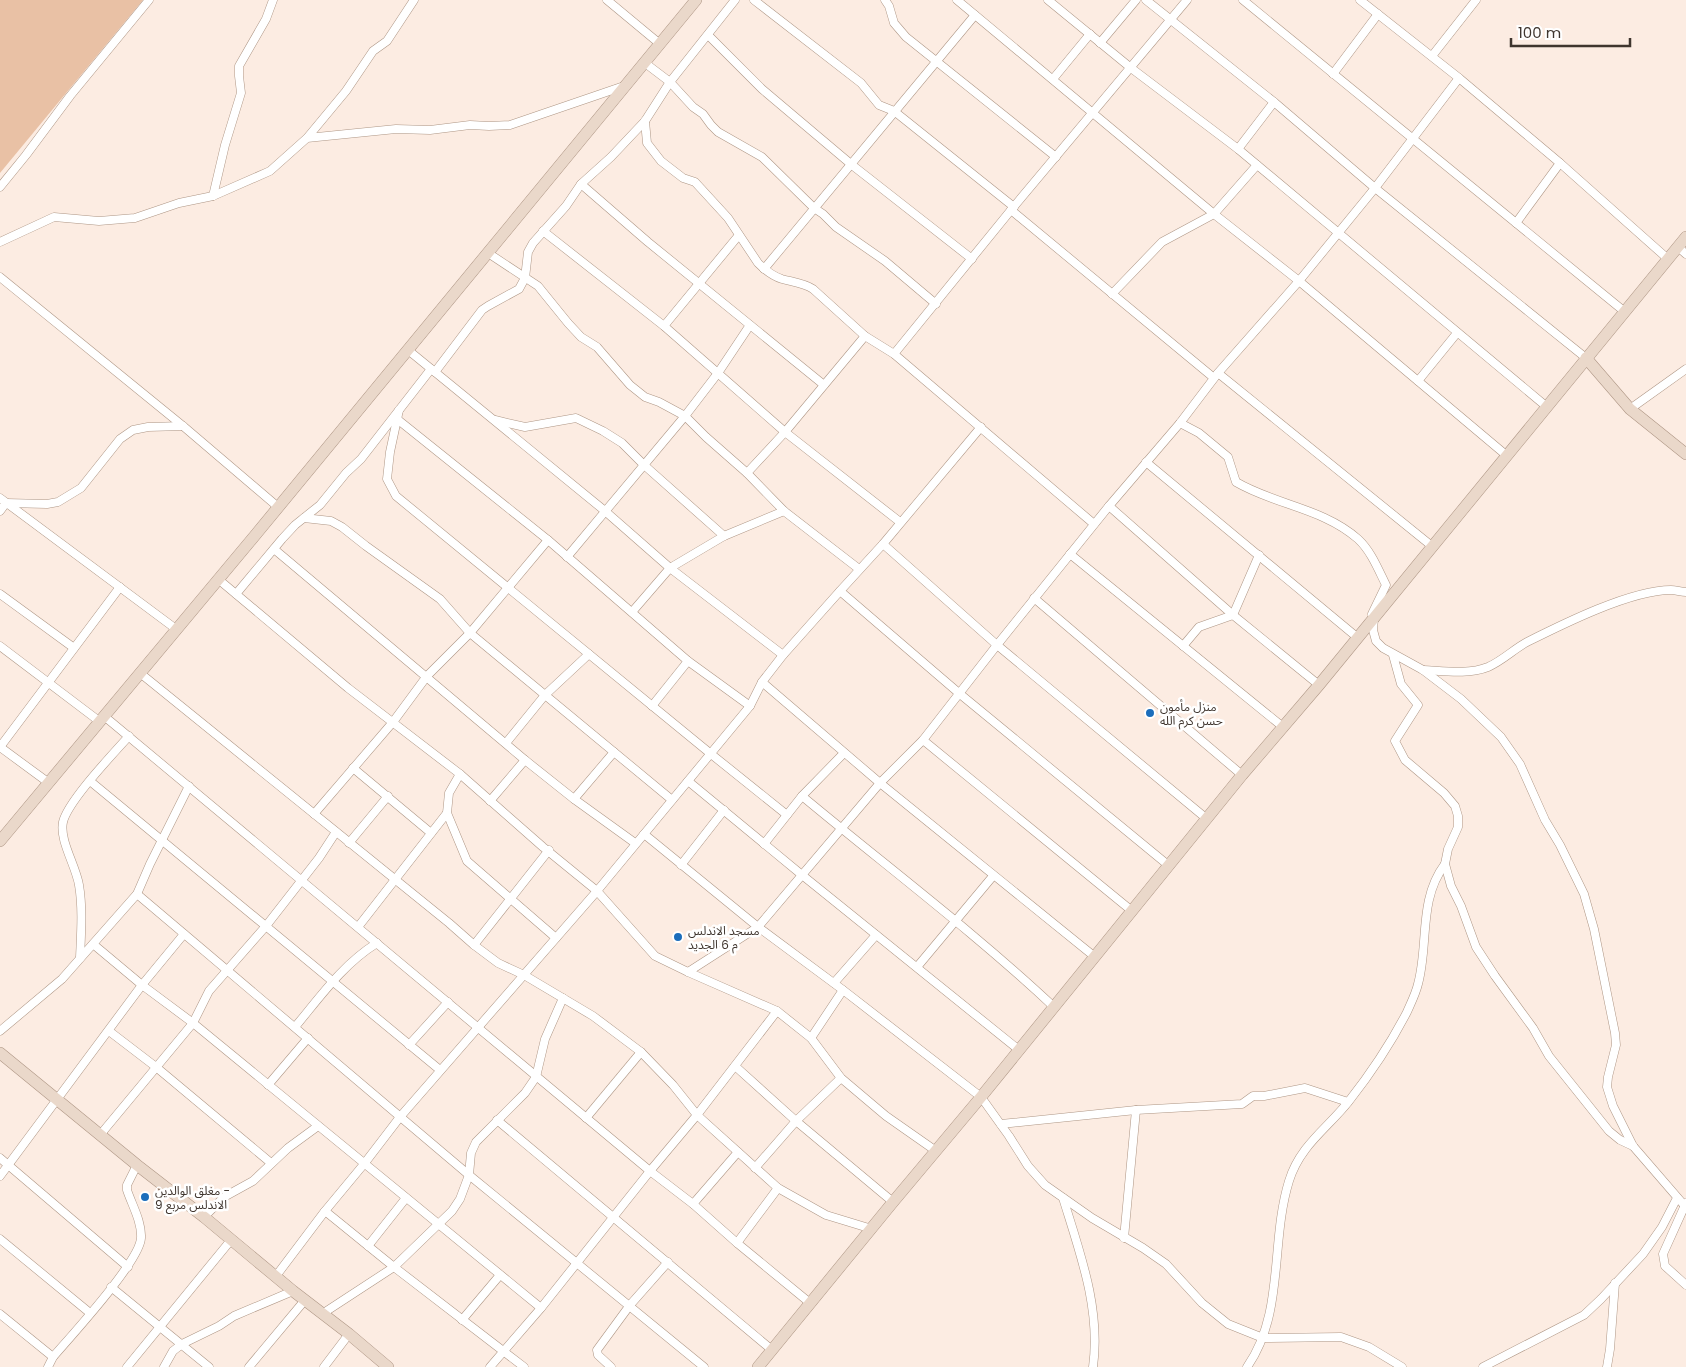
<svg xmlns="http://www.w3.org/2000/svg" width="1686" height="1367" font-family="Poppins,'Noto Sans Arabic',sans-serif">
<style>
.green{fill:#e9c1a5}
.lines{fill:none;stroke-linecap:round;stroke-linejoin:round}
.street-casing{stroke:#ae9685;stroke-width:9}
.secondary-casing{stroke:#ae9685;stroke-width:12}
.street{stroke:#fff;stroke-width:8}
.secondary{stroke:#ead8ca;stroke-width:11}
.poi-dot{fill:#1b6dbb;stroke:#fff;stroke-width:2}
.labels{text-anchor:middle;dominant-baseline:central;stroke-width:5;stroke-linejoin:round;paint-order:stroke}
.poi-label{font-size:12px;fill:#3f352e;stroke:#fff;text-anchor:start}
</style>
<rect width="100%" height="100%" fill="#fcece2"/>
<polygon class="green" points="0,0 143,0 0,173"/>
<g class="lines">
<defs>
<g id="street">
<polyline points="607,0 660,44"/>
<polyline points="754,0 861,83 879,105 894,111 1014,207"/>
<polyline points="885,0 889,6 894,23 906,37 1056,157"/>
<polyline points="957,0 1214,214 1299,281 1506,455"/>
<polyline points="1048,0 1131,68 1238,149 1547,407"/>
<polyline points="1146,0 1274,102 1375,188 1586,358"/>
<polyline points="1243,0 1625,312"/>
<polyline points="1360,0 1459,78 1560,163 1668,259"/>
<polyline points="708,35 762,89 852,165 972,259"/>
<polyline points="1100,43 1136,0"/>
<polyline points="1432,56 1476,0"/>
<polyline points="645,63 670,82 693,107 703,114 711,125 718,132 762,157 814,208 823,214 836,227 885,261 936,304"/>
<polyline points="1333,74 1378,14"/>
<polyline points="1053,79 1090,34"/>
<path d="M645,121L647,143L661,161L683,178L695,182L728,218L758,263C765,270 772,276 782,279C793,282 804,283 813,289L865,336L894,354L1094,524"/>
<polyline points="307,138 346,91 373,51 387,41 414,0"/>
<polyline points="1238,149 1274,102"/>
<polyline points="581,184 648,242 824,385"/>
<polyline points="0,187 26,155 70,96 149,0"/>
<polyline points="213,196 225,145 241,93 239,76 239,66 266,19 273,0"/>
<polyline points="1011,210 1214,378"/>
<polyline points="1516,223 1560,163"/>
<polyline points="543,231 664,326 785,432 900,522"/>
<polyline points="0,242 54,217 99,221 135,218 179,203 213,196 270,171 307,138 396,129 430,130 470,125 489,126 510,125 624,86"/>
<polyline points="1678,247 1686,254"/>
<polyline points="488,253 538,286 568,323 581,337 597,347 630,385 645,397 659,402 685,416 706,437 747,473"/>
<polyline points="764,269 975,15"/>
<polyline points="0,277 183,426 278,507"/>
<polyline points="1112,294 1162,242 1214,214 1257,165"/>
<polyline points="664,326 739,235"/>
<polyline points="408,350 605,511 670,568 783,655"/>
<polyline points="894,354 1011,210 1187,0"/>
<polyline points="435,372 482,310 488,306 519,289 525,278 528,252 533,243 566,206 581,184 611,157 645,121 670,82 735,0"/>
<polyline points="1218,373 1433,547"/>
<polyline points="1418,381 1457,333"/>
<polyline points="1630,409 1686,369"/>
<polyline points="399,410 390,452 387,479 396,496 711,754 787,815"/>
<polyline points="397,419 548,540 688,661 750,706"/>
<polyline points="495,420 525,427 576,418 603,431 622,443 644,465 724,536"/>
<path d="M1180,423L1199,433L1228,457L1236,482C1275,505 1323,508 1358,539C1371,551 1378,569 1386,585L1372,614"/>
<polyline points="1146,462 1358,638"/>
<polyline points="0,498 176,629"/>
<polyline points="1109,506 1233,615 1319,685"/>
<polyline points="0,511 6,503 47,504 58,502 81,488 120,439 133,430 148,427 183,426"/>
<polyline points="784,511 859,569"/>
<polyline points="304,518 331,521 342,527 366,546 440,599 470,633 672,800"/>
<polyline points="883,544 997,645 1207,819"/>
<polyline points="274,549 525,760 574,799 635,843"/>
<polyline points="1070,554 1283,727"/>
<polyline points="567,557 685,416 718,373 750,325"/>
<polyline points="218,579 348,688 460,774 543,847 597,891 655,956 688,972 777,1011 811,1038 841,1078 886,1116 936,1151"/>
<polyline points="840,591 960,694 1168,865"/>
<polyline points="0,594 74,648"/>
<polyline points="236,594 282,539 295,525 320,505 346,473 361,459 431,369"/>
<polyline points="1034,598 1242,775"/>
<polyline points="632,612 670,568 724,536 784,511 747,473 785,432 865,336"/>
<polyline points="1374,618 1373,630 1376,641 1383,648 1423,670 1461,699 1501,737 1520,764 1545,820 1560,845 1584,894 1594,929 1615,1033 1616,1045 1608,1077 1607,1087 1613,1106 1633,1146 1684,1205"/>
<polyline points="0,646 99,721"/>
<polyline points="1183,646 1199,627 1233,615 1259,555"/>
<polyline points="1393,655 1401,684 1418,705 1395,741 1405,760 1444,793 1455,806 1458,816 1458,827 1448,849 1445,864 1451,886 1461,906 1476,947 1495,976 1533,1028 1549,1056 1609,1131 1620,1140 1633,1146"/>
<path d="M1423,670C1444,671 1468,675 1488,667C1502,661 1514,649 1527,642C1563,624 1631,590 1671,590C1676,590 1681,592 1686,592"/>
<polyline points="140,673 449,923 474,945 498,963 524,975 593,1016 641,1052 673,1085 697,1115 778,1188 826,1215 872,1229"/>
<polyline points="762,682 880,783 1095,957"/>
<polyline points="652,706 688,661"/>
<polyline points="104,716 650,1171 693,1204 737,1243 810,1303"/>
<polyline points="923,740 1132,911"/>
<polyline points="506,743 545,695 589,654"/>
<polyline points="0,747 120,587"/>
<polyline points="0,747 49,783"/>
<polyline points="353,768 431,833"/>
<polyline points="460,774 449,793 447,813 467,861 556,938"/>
<polyline points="90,781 440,1070"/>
<polyline points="688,781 802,875 1019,1050"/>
<path d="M802,796C886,866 974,932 1054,1007"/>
<polyline points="574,799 614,752"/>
<polyline points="490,801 525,760"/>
<polyline points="314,814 393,722 427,676 470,633 548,540"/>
<polyline points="644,834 758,927 843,990 981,1097 1009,1136 1028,1166 1045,1185 1092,1218 1143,1248 1166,1264 1202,1303 1228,1324 1263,1338 1341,1337 1369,1347 1402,1367"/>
<polyline points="349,843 388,796"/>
<polyline points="764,844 802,796 844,753"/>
<polyline points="681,865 724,810"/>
<polyline points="137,894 469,1175 704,1367"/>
<polyline points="358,927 447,813"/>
<polyline points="93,944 142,985 184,934"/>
<polyline points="474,945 549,850"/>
<path d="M80,958C81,934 83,909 79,885C76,866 59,840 63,822C68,801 113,754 129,736"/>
<polyline points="917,967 993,876"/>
<polyline points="688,972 758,927 880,783 923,740 997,645 1109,506 1180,423 1218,373 1299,281 1375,188 1459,78"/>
<polyline points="834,983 876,935"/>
<path d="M295,1027C320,997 343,964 377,943"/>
<polyline points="0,1031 62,979 137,894 150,864 189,786"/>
<polyline points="109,1031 156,1067 271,1163"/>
<polyline points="811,1038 843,990"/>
<polyline points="409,1045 448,1002"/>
<polyline points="735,1066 796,1121 893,1202"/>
<polyline points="268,1085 308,1038"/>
<polyline points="586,1118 641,1052"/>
<polyline points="497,1120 772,1350"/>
<polyline points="1001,1124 1136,1110 1242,1104 1253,1096 1264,1096 1305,1088 1348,1102"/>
<polyline points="100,1135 193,1023 209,991 266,926 319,858 336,832"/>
<polyline points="0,1158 128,1267"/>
<polyline points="755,1168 796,1121 841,1078"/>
<polyline points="0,1176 142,985 193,1023 541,1308"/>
<path d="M1063,1198C1080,1253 1101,1309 1093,1367"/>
<polyline points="1686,1203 1663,1254 1665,1266 1686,1285"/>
<polyline points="693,1204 738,1152"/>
<polyline points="325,1211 394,1267 524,1367"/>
<polyline points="204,1217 224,1197 253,1181 288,1148 318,1126"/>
<polyline points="1124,1238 1136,1110"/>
<polyline points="0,1239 90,1313"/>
<polyline points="737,1243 778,1188"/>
<polyline points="368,1246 406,1198"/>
<polyline points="276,1276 325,1211 364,1164 400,1117 597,891 750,706 762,682 783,655 840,591 883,544 981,427"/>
<polyline points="111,1287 209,1367"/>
<polyline points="0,1314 53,1357"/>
<polyline points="322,1314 394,1267 452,1211 460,1199 469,1175 471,1153 476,1142 525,1093 536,1077 545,1039 563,998"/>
<polyline points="462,1320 500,1275"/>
<path d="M48,1367L53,1357C71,1336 140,1261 141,1238C142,1222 132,1205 127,1190V1185L137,1165"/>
<polyline points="127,1367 231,1240"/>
<polyline points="164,1367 173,1351 182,1344 219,1326 234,1316 293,1291"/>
<polyline points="249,1367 305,1300"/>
<polyline points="324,1367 349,1334"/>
<polyline points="490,1367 541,1308 650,1171 697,1115 777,1011"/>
<polyline points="611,1367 598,1355 597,1350 630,1305 668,1262"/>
<path d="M1247,1367C1285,1313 1270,1242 1289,1181C1300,1145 1328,1128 1349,1101C1371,1073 1391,1043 1407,1012C1411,1003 1416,993 1418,984C1429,944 1418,900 1445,864"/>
<polyline points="1483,1367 1584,1315 1601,1299 1643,1254 1662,1227 1677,1198"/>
<polyline points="1607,1367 1610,1349 1615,1283"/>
</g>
<g id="secondary">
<polyline points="1586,358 1630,409 1686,454"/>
<polyline points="0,841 257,533 696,0"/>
<polyline points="0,1053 137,1165 204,1217 293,1291 349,1334 388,1367"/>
<polyline points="758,1367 893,1202 981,1097 1242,775 1319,685 1686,237"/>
</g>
</defs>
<use href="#street" class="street-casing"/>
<use href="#secondary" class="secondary-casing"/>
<use href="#street" class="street"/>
<use href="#secondary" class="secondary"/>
</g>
<g class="poi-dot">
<circle cx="1150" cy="713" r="5"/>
<circle cx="678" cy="937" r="5"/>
<circle cx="145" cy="1197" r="5"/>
</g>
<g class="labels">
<g class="poi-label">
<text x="1160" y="706">منزل مأمون<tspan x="1160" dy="14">حسن كرم الله</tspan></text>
<text x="688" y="930">مسجد الاندلس<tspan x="688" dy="14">م 6 الجديد</tspan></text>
<text x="155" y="1190">مغلق الوالدين -<tspan x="155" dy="14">الاندلس مربع 9</tspan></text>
</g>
</g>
<path d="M1511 38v8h119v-8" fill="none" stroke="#3f352e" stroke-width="2.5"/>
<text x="1518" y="38" font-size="15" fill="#3f352e" stroke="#ffffff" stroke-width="4" paint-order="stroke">100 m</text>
</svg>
